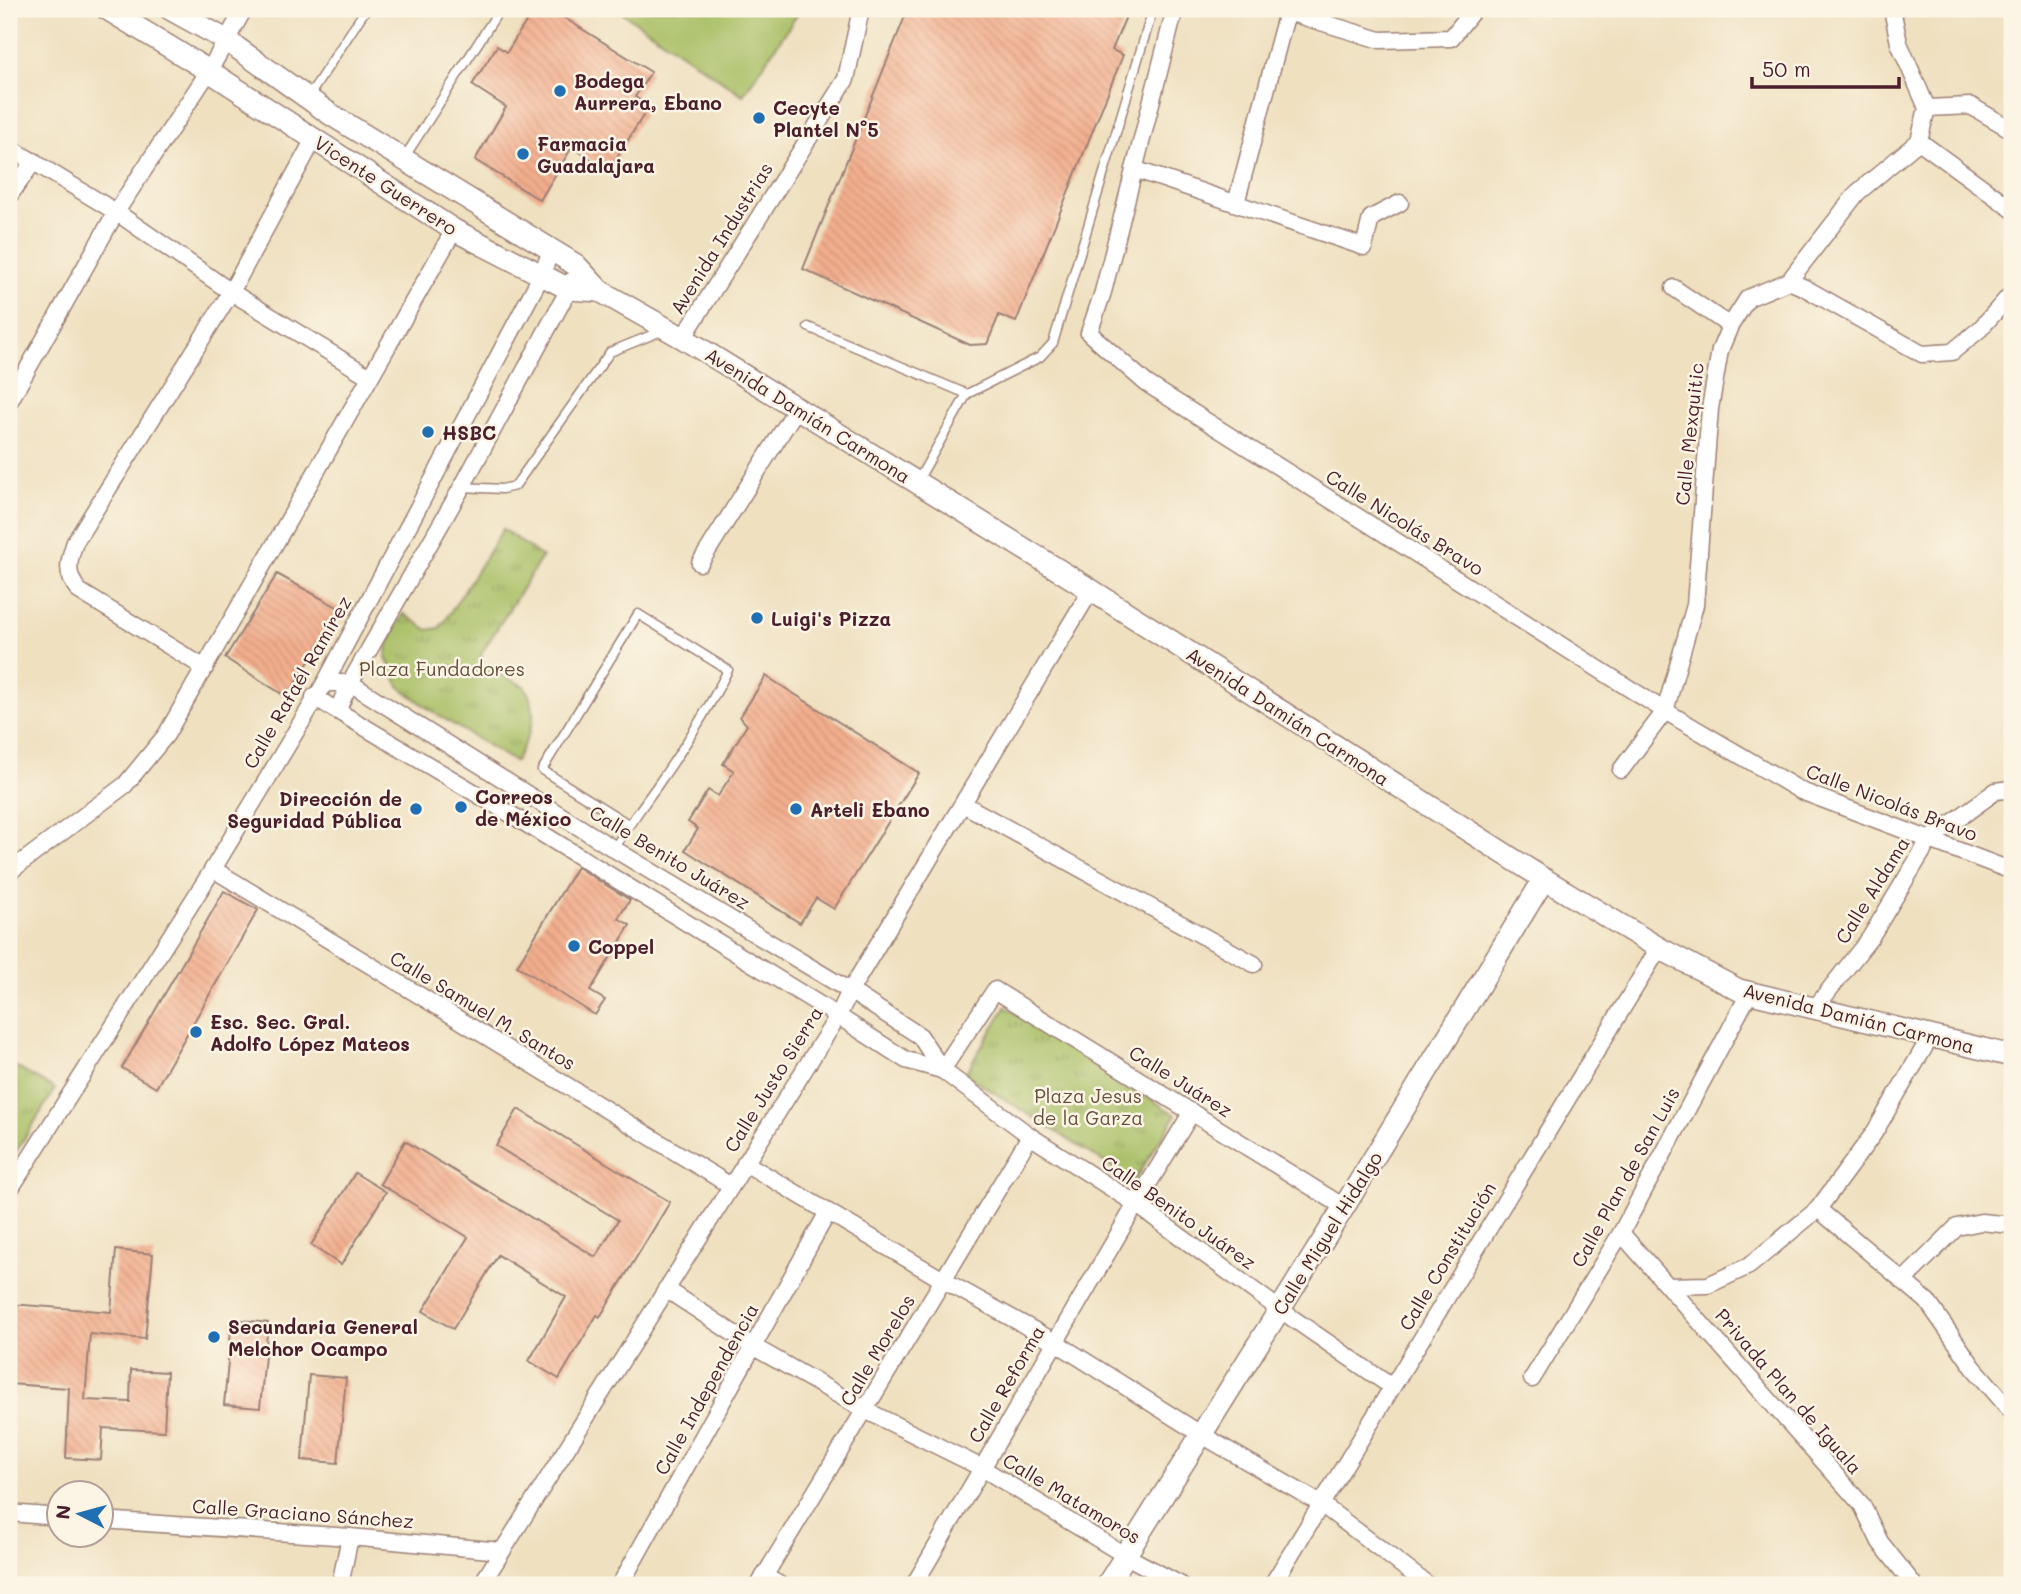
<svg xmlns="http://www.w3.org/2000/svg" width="2021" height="1594" font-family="Mali,sans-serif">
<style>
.green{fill:#a7be63;stroke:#786e47;stroke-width:2}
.park{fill:url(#park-tufts);stroke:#786e47;stroke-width:2}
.building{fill:url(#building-back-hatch)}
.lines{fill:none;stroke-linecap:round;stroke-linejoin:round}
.service-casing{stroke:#9c8076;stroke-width:11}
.minor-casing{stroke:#9c8076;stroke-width:19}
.tertiary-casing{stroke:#9c8076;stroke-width:24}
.service{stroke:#fff;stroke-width:8}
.minor{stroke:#fff;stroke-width:16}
.tertiary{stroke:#fff;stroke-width:21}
.poi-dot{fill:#1f6fb2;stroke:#fcf5e5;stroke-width:2.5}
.labels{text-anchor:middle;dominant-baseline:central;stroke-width:5;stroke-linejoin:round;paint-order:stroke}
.poi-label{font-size:19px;font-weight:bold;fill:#4a1f2b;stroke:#fcf5e5;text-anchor:start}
.street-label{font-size:19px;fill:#4a1f2b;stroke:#fcf5e5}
.park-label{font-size:19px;fill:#664f3c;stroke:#fcf5e5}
</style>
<defs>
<pattern id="park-tufts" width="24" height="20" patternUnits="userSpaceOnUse" patternTransform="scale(1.75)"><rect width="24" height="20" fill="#a7be63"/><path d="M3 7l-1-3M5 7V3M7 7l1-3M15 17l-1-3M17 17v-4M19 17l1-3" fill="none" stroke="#8a9a52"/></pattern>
<pattern id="building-back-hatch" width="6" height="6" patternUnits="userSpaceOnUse" patternTransform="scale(1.75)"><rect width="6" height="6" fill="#f2ae8d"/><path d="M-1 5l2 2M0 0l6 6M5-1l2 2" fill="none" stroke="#d1957a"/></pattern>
</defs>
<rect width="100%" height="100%" fill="#fcf5e5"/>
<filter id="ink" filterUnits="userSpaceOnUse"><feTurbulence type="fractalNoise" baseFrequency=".0143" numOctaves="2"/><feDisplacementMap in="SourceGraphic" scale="14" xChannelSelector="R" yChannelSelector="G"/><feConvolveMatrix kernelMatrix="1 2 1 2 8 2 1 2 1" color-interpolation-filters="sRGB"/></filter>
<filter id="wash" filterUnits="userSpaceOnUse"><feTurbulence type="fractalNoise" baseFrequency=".00686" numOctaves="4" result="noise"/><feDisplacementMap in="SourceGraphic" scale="28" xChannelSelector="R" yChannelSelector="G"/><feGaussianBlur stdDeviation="1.57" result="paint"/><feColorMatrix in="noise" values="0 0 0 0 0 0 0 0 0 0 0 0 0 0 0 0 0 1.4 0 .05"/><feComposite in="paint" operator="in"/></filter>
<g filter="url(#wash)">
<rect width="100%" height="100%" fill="#efe0c0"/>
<polygon class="green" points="617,9 801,9 743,95"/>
<g class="park">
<path d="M503,529L542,557L481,654L483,666L524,686C543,717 529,733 515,762L433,712L399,686L386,658L389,640L404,614L428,630L439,628L445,621Z"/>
<polygon points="1006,1007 1176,1115 1134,1181 965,1074"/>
<polygon points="9,1063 55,1089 9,1163"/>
</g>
<g id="blocks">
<g class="building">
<polygon points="534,9 550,9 651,72 635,97 649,106 609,171 572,147 540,200 475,160 506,107 472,85 497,46 507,52"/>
<polygon points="908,9 1129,9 1112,50 1123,55 1016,322 999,315 987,344 970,345 803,269"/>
<polygon points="277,574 341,609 287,697 225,658"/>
<polygon points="766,676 919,773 834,909 816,898 800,923 685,850 698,829 688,822 708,790 718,796 734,771 723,764 747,725 740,717"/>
<polygon points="577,867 630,900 618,918 630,925 590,991 605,1000 595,1015 517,966"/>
<polygon points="224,891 258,910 156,1088 122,1068"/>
<polygon points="518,1109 670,1202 600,1317 597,1315 559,1379 529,1361 566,1297 498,1255 453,1329 423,1311 468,1237 380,1184 405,1141 596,1257 618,1220 496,1146"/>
<polygon points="355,1173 386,1192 341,1265 311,1245"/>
<polygon points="116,1250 153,1254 145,1339 90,1334 85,1400 130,1402 131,1370 167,1372 164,1431 103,1428 101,1460 66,1458 69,1388 9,1384 12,1304 111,1312"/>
<polygon points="232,1319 268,1323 260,1408 224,1405"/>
<polygon points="309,1375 346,1378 338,1463 302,1460"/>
</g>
</g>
</g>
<g filter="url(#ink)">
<use href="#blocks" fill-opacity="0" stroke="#9c8076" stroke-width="2"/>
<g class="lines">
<defs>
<g id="service">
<polyline points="309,96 366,9"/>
<polyline points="404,158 500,9"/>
<polyline points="808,327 967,394"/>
<polyline points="917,482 967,394 1040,357 1053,343 1153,9"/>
<polyline points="462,487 502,489 515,486 610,352 664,330"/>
<path d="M614,849C627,827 642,807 657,786C683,749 708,710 728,670L638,614L542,770L628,824"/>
</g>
<g id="minor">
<polyline points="1175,9 1103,292 1089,333 1146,383 1665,711 1801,791 2012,871"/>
<polyline points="1278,9 1380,40 1451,38 1474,9"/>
<polyline points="1927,108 1971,106 2012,130"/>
<polyline points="1919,141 2012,209"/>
<polyline points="9,147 116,212 231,292 370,377"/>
<polyline points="1134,169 1364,247 1371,218 1400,203"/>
<polyline points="9,196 34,161"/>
<polyline points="1236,203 1287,12"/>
<polyline points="1789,281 1805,288 1922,354 1952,352 1980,329 2012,293"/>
<polyline points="1674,288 1730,326"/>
<polyline points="683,338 846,79 861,9"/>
<polyline points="9,402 116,212 209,71 244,9"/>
<polyline points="700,563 797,408"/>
<path d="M205,668L79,591C65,574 68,562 75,542L231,292L314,139"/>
<polyline points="325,683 350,683 614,849 850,991 920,1036 942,1070 1030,1136 1136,1204 1279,1309 1392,1387"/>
<polyline points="314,697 507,812 838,1016 906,1060 942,1070"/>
<polyline points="338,709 350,683 462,487 569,289 571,281"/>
<polyline points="1621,770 1665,711 1695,605 1710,409 1720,350 1730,326 1748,298 1789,281 1857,193 1919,141 1927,108 1899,43 1892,9"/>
<polyline points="963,804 1254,964"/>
<polyline points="213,869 731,1186"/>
<polyline points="9,872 125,785 166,735 454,230"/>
<polyline points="1815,1008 1870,938 1930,839 1996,791 2012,789"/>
<polyline points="942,1070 995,990 1344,1207"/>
<polyline points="745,1163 943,1280 1055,1342 1202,1435 1321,1504 1428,1585"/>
<polyline points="9,1191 213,869 325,683 541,276 551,251"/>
<polyline points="1818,1209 1927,1301 1974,1368 2012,1412"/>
<polyline points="1621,1233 1862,1505 1880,1542 1914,1585"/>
<polyline points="1903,1281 1957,1227 1981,1222 2012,1225"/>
<polyline points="1668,1286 1708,1285 1749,1266 1818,1209 1874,1133 1931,1036"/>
<polyline points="666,1289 754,1347 865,1410 982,1468 1126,1556 1181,1585"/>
<polyline points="1532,1379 1621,1233 1750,992"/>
<polyline points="9,1513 60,1517"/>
<polyline points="102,1520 350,1537 501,1551"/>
<polyline points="764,1576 780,1585"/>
<polyline points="340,1585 350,1537"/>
<polyline points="481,1585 838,1016 850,991 1091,590"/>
<polyline points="620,1585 828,1212"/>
<polyline points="759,1585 1030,1136"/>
<polyline points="914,1585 1136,1204 1192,1112"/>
<polyline points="1272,1585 1659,948"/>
</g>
<g id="tertiary">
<polyline points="107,9 209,71 454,230 569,289 600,291"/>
<polyline points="170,9 226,40 330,114 576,265 600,291 683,338 1091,590 1544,879 1659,948 1739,990 2012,1056"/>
<polyline points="1107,1585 1344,1207 1544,879"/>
</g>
</defs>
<use href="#service" class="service-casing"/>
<use href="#minor" class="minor-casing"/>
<use href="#tertiary" class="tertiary-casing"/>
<use href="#service" class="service"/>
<use href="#minor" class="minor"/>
<use href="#tertiary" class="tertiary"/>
</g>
</g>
<g class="poi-dot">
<circle cx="560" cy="91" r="7"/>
<circle cx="759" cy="118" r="7"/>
<circle cx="523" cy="154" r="7"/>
<circle cx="428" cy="432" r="7"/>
<circle cx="757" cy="618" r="7"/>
<circle cx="461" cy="807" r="7"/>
<circle cx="416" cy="809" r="7"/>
<circle cx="796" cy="809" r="7"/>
<circle cx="574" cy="946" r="7"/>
<circle cx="196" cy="1032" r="7"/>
<circle cx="214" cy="1337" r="7"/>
</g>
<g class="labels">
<g class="poi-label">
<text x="574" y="80">Bodega<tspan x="574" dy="22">Aurrera, Ebano</tspan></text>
<text x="773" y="107">Cecyte<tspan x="773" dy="22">Plantel N°5</tspan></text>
<text x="537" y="143">Farmacia<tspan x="537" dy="22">Guadalajara</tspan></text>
<text x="442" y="432">HSBC</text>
<text x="771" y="618">Luigi's Pizza</text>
<text x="475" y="796">Correos<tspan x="475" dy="22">de México</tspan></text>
<text x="402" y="798" text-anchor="end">Dirección de<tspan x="402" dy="22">Seguridad Pública</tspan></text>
<text x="810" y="809">Arteli Ebano</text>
<text x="588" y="946">Coppel</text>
<text x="210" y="1021">Esc. Sec. Gral.<tspan x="210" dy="22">Adolfo López Mateos</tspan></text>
<text x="228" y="1326">Secundaria General<tspan x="228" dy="22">Melchor Ocampo</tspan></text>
</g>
<g class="street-label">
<text transform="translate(386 185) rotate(33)">Vicente Guerrero</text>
<text transform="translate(721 238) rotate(-58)">Avenida Industrias</text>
<text transform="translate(808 415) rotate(32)">Avenida Damián Carmona</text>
<text transform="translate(1689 434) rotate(-84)">Calle Mexquitic</text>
<text transform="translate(1405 522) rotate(32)">Calle Nicolás Bravo</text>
<text transform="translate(297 682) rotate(-60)">Calle Rafaél Ramírez</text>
<text transform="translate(1288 716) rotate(33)">Avenida Damián Carmona</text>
<text transform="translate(1892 802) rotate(21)">Calle Nicolás Bravo</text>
<text transform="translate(670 857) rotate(31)">Calle Benito Juárez</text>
<text transform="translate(1872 890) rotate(-58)">Calle Aldama</text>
<text transform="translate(483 1010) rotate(31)">Calle Samuel M. Santos</text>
<text transform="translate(1859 1018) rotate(14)">Avenida Damián Carmona</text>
<text transform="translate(773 1079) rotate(-58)">Calle Justo Sierra</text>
<text transform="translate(1181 1081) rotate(32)">Calle Juárez</text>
<text transform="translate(1625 1177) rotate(-61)">Calle Plan de San Luis</text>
<text transform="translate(1179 1212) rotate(35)">Calle Benito Juárez</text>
<text transform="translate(1327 1233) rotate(-58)">Calle Miguel Hidalgo</text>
<text transform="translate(1447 1256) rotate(-59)">Calle Constitución</text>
<text transform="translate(877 1350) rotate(-59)">Calle Morelos</text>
<text transform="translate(1006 1384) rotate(-60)">Calle Reforma</text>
<text transform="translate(706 1389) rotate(-61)">Calle Independencia</text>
<text transform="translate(1789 1391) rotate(49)">Privada Plan de Iguala</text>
<text transform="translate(1072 1498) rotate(31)">Calle Matamoros</text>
<text transform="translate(303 1513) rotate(4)">Calle Graciano Sánchez</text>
</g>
<g class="park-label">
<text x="442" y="668">Plaza Fundadores</text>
<text x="1088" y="1095">Plaza Jesus<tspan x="1088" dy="22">de la Garza</tspan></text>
</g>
</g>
<rect width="2021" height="1594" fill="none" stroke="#fcf5e5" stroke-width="35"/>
<g transform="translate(80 1514) rotate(276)"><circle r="33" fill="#fcf5e5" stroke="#b59f9b" stroke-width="2"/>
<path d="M0-5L12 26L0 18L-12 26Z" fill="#1f6fb2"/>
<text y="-10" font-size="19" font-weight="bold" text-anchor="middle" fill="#4a1f2b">N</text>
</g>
<path d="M1752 77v10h147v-10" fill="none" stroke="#4a1f2b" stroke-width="3.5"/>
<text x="1762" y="77" font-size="21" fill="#4a1f2b" stroke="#fcf5e5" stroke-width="5" paint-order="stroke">50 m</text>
</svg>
